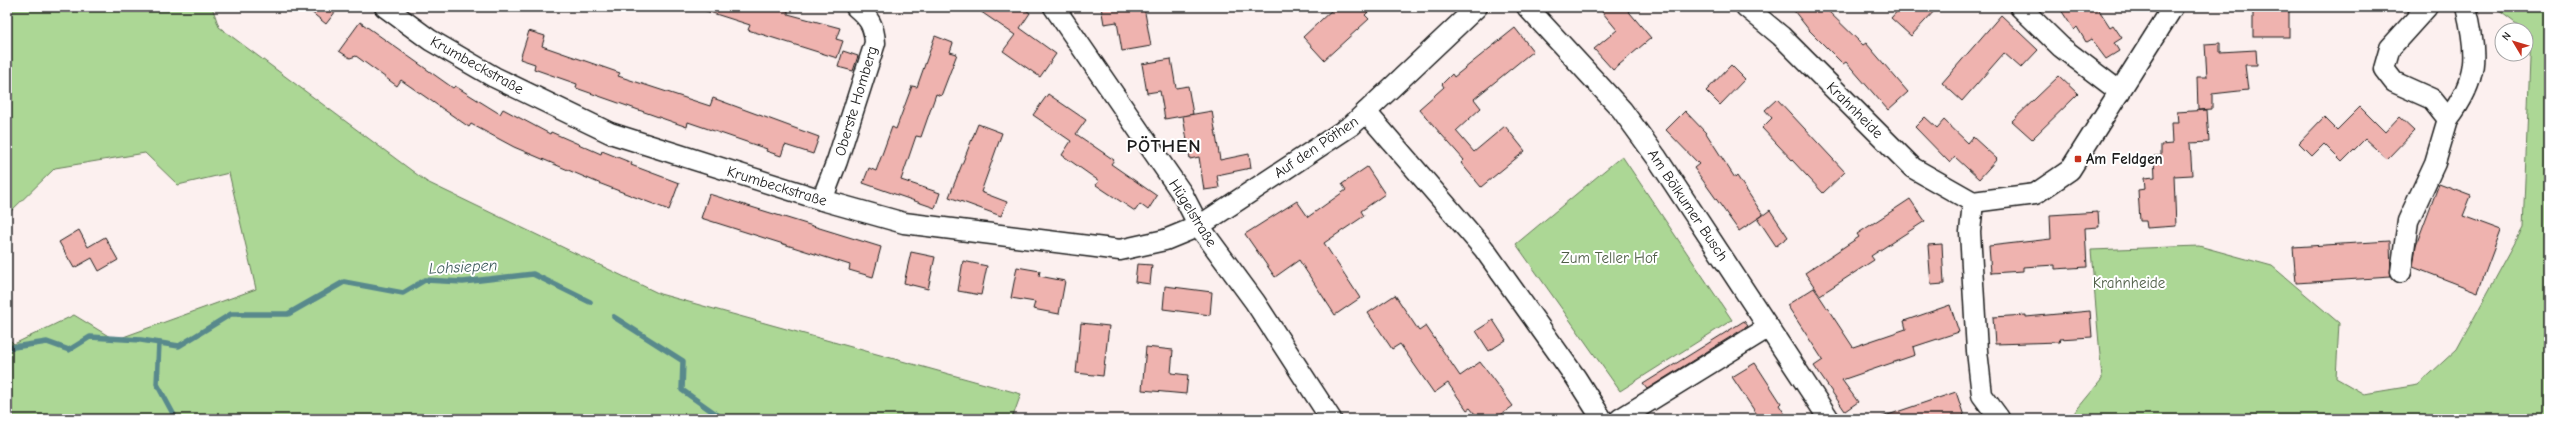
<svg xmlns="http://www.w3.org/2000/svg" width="2556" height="426" font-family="'Comic Neue',sans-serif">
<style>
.green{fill:#acd795;stroke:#647a58}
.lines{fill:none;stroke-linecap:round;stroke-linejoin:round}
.stream{stroke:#58898c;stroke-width:5.5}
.building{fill:#efb3af;stroke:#1c1c1c}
.minor-casing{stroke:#1c1c1c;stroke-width:23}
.minor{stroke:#fff;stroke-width:20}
.poi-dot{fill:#c8321e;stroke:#fff;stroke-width:1.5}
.labels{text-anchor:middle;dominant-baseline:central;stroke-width:4;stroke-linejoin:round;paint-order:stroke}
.street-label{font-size:15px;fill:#1c1c1c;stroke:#fff}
.poi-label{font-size:15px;font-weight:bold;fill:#1c1c1c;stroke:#fff;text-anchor:start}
.park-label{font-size:15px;fill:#4e5d46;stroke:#fff}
.water-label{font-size:16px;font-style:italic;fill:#3f5b5d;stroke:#fff}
.district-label{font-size:19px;font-weight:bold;letter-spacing:1px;fill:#1c1c1c;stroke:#fff}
</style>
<rect width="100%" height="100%" fill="#fcf0ef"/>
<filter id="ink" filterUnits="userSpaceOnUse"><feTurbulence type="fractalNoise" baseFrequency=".025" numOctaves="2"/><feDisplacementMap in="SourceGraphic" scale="8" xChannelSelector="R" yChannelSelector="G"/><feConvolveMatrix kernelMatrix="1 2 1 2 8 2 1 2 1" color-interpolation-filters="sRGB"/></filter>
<g filter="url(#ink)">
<g class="green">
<polygon points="7,7 212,7 219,27 427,182 660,294 1021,394 1012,419 7,419 7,337 14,344 74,315 115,340 256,289 229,173 178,185 145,153 55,168 7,215"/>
<polygon points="2494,7 2549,7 2549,419 2069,419 2102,379 2091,250 2199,246 2272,266 2339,323 2336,378 2364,394 2418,385 2457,349 2523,228 2531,35"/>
<polygon points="1622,156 1732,320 1620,391 1516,244"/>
</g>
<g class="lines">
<g class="stream">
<polyline points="614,317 683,361 682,390 723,419"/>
<polyline points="159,343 157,384 176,419"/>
<polyline points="7,348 47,342 69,350 90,337 141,340 179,346 231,314 288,314 344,282 403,293 425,280 463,282 533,274 590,302"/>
</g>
</g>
<g class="building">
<polygon points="305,7 339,7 326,24"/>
<polygon points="703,7 775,7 788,11 788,14 840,28 836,39 843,41 837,58 748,30 750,25 703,10"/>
<polygon points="974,7 1022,7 1030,13 1020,28 1056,54 1040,77 1003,51 1015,35"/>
<polygon points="1101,7 1144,7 1151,46 1122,51 1117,22 1104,24"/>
<polygon points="1335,7 1373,7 1365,15 1369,19 1324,60 1303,37"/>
<polygon points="1598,7 1625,7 1651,38 1613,70 1594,49 1617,30"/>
<polygon points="1791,7 1824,7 1863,45 1866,43 1908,92 1888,110 1846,62 1843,64 1809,30"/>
<polygon points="1901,7 1938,7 1911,36 1891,18"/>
<polygon points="2059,7 2097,7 2110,27 2113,25 2122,38 2114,43 2119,51 2106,59 2091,39 2086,42 2077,27 2074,30"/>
<rect x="2253" y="7" width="36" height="30"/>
<polygon points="2001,15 2038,50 2021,68 2004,53 1962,101 1942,83"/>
<polygon points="360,22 453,88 455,86 500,114 503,109 550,134 551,132 601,154 602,151 632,163 631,165 679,183 669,210 601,184 514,147 471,124 469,127 401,80 397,86 356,56 350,58 339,51"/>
<polygon points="1515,28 1533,51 1474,99 1481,108 1456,131 1474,152 1505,126 1525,151 1481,187 1461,163 1464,160 1419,109 1444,87 1442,84 1452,74 1454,77"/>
<polygon points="529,31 545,36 542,46 620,73 618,76 710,106 713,98 819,137 813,154 785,145 781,156 766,151 767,149 688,122 687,127 576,88 577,84 534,69 535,64 520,59"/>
<polygon points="935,36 953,43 950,52 957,54 941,96 936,94 921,137 916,136 901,180 940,193 935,208 863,183 869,168 876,171 892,127 896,129 912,86 917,87"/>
<polygon points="2220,43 2220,52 2256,50 2257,65 2245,65 2248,90 2212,94 2212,109 2198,110 2197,77 2207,77 2205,44"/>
<polygon points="843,51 858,56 853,71 838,67"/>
<polygon points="1171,59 1176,88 1188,86 1193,114 1165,119 1160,91 1147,93 1142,64"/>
<polygon points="1731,65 1745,79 1720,105 1706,91"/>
<polygon points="2059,76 2078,94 2032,139 2012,121"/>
<polygon points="1048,94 1086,120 1076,134 1114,160 1111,164 1157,196 1148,210 1140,204 1135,211 1096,185 1099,181 1062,155 1071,141 1033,115"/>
<polygon points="1777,99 1845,172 1823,193 1762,128 1772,118 1765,110"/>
<polygon points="2360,107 2385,132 2399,117 2414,131 2387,159 2365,139 2342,162 2324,144 2312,156 2299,143 2324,117 2337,130"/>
<polygon points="2207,110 2209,142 2190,143 2192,175 2174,176 2176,226 2147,228 2146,221 2140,221 2138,190 2145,189 2144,178 2155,177 2154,156 2161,156 2161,145 2172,144 2171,123 2178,123 2177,112"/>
<polygon points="1212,111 1220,160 1249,154 1251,168 1217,175 1219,188 1204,190 1199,157 1190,159 1183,116"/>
<polygon points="1685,111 1706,133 1735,178 1737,176 1763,215 1739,231 1694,168 1699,164 1666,130"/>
<polygon points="1925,117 1937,128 1944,120 1968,143 1973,137 1997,159 1979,179 1955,157 1950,163 1915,127"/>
<polygon points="978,124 1002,133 981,192 1007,202 1001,216 949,197"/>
<polygon points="1367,167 1385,194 1361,211 1364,216 1324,243 1360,298 1335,315 1299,260 1275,277 1245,234 1297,201 1308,217 1346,190 1342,184"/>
<polygon points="2439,184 2471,196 2463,216 2501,230 2478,292 2413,267 2416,245"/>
<polygon points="709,194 881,247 873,277 849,270 850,265 701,218"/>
<polygon points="1910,199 1925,221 1871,256 1874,260 1820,295 1805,273 1859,237 1857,234"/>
<polygon points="1770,210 1788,237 1776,246 1758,219"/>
<polygon points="2098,212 2099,227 2085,228 2087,267 2055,269 2055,265 2023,267 2023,271 1991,273 1989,246 2051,239 2050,215"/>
<polygon points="79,230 88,247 105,237 118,260 99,271 92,258 74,268 59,242"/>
<polygon points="2390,241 2391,277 2296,283 2293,247"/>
<polygon points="1942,244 1944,284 1931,285 1928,245"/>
<polygon points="911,252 935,257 928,289 904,283"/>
<polygon points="963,261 987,266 981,295 958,291"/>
<polygon points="1137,264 1152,265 1150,284 1135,282"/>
<polygon points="1017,267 1040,271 1039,276 1065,281 1059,314 1033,309 1035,302 1011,298"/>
<polygon points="1165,286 1212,292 1210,315 1163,309"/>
<polygon points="1814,288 1853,347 1906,329 1904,321 1950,305 1959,332 1913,347 1915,355 1842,380 1858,402 1845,411 1814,366 1823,360 1787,305"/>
<polygon points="1395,295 1419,331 1426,326 1460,376 1480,362 1513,406 1495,419 1479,419 1470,408 1467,410 1448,383 1434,393 1400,344 1392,349 1368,313"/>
<polygon points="2090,311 2092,337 2059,339 2060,342 1995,344 1993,317 2026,315 2026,317"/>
<polygon points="1493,320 1506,340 1489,351 1476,331"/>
<polygon points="1744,321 1748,326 1647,389 1643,384"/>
<polygon points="1081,323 1109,326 1103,376 1076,373"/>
<polygon points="1146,347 1173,350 1171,373 1188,375 1186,394 1142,390"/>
<polygon points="1755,363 1781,403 1779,405 1788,419 1760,419 1732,377"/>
<polygon points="1956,392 1965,419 1883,419 1882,417"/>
</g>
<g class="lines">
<defs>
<g id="minor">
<polyline points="385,7 430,40 494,77 610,133 822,200 904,223 1120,250 1165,240 1199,226 1352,125 1477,7"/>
<polyline points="1054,7 1183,195 1199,226 1255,302 1331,419"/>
<polyline points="1527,7 1622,110 1657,158 1829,419"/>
<polyline points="1746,7 1781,36 1913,168 1973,202 2035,194 2070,170 2173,7"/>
<polyline points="2020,7 2061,47 2120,92"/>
<polyline points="1366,112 1484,249 1576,378 1602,419"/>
<path d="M2448,119C2478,80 2478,54 2466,7"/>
<path d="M822,200L837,161L875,43C874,25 869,18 856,7"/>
<polyline points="1973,202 1970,232 1977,351 1982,395 1999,418"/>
<polyline points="2401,272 2408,221 2435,163 2448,119 2432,99 2394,82 2384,69 2390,48 2427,7"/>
<polyline points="1620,419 1769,327"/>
</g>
</defs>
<use href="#minor" class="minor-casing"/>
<use href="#minor" class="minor"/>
</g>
</g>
<rect class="poi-dot" x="2074" y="155" width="8" height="8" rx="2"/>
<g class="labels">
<g class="street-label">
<text transform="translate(477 65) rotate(29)">Krumbeckstraße</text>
<text transform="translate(856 101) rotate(-73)">Oberste Homberg</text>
<text transform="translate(1855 110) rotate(45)">Krahnheide</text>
<text transform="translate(1316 147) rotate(-34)">Auf den Pöthen</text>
<text transform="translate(777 186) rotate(17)">Krumbeckstraße</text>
<text transform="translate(1688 205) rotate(56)">Am Bölkumer Busch</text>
<text transform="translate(1193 213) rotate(58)">Hügelstraße</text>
</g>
<g class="poi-label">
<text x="2086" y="159">Am Feldgen</text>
</g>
<g class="park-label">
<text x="1609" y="258">Zum Teller Hof</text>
<text x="2129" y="283">Krahnheide</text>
</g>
<g class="water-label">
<text transform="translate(463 267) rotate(-3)">Lohsiepen</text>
</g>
<g class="district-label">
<text x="1164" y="146">PÖTHEN</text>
</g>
</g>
<rect width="2556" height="426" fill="none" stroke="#fff" stroke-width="24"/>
<rect x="12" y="12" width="2532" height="402" fill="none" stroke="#1c1c1c" stroke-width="1.5" filter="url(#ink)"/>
<g transform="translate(2514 42) rotate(308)"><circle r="19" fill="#ffffff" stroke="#a4a4a4"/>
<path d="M0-3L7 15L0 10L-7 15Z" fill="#c8321e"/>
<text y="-6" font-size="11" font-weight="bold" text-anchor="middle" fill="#1c1c1c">N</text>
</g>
</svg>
